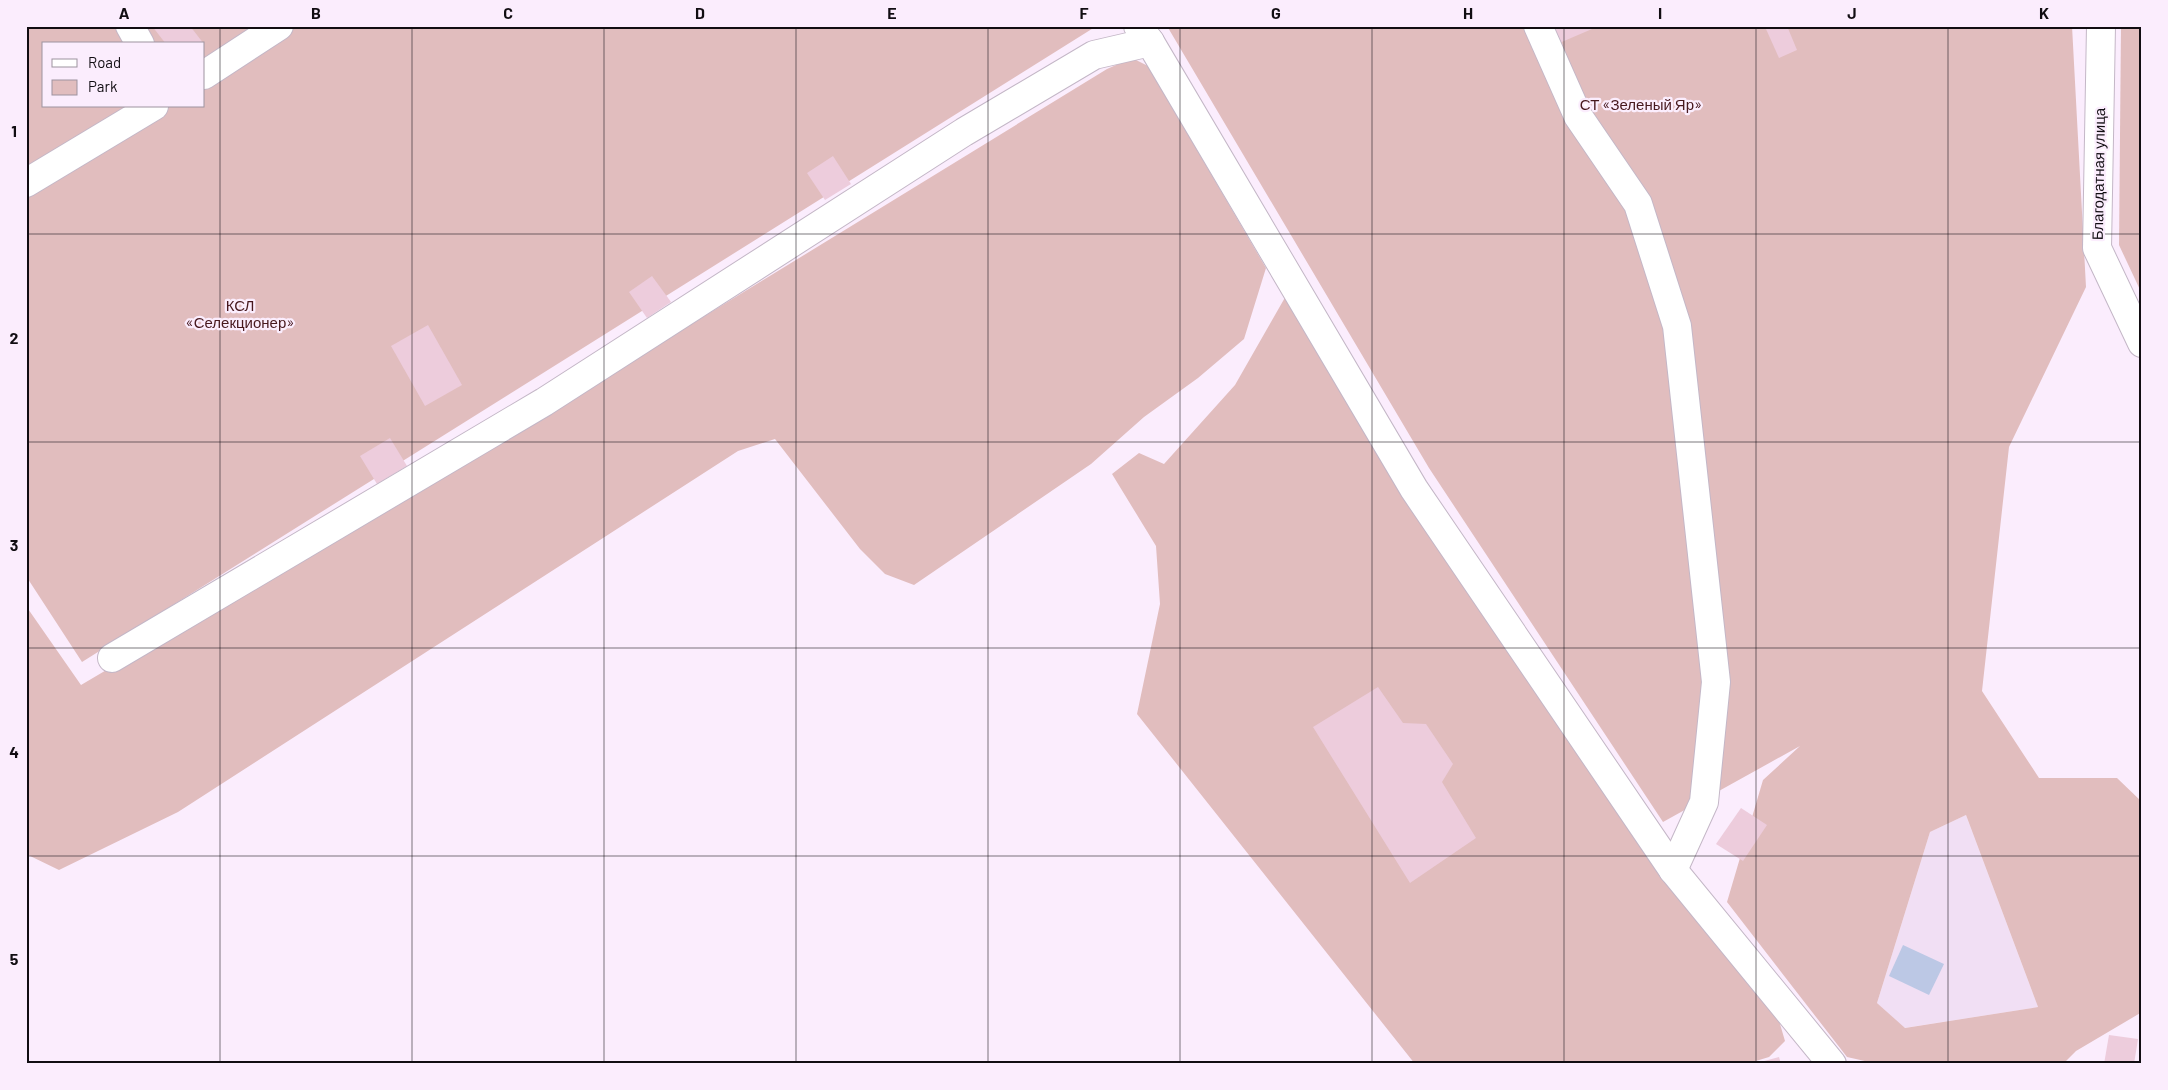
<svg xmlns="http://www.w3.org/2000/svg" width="2168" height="1090" font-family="Barlow,sans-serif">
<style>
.built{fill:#f1dff4}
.green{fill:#e1bdbe;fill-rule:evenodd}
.water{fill:#bcc8e5}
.building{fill:#edccdc}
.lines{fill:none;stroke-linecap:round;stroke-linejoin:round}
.minor-casing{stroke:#c4b7c7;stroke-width:30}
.minor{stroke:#fff;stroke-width:28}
.grid{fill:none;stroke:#110d12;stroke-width:1;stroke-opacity:0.55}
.labels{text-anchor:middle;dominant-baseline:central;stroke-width:4.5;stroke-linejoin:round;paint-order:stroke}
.park-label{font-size:15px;fill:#47181e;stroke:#fbedfd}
.street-label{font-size:15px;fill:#110d12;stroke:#fbedfd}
.neatline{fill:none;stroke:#110d12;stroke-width:2}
.grid-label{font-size:16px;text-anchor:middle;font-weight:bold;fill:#110d12}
</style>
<rect width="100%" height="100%" fill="#fbedfd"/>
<polygon class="built" points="1966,815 2038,1007 1904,1028 1877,1003 1930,832"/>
<g class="green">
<path d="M26,26H1095V27L82,662L26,576ZM44,44H204V106H44Z"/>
<path d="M1167,26H2072L2086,287L2009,447L1982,691L2039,778H2117L2142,802V1012L2076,1051L2063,1064H1878L1847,1057L1727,902L1763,780L1800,746L1663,822L1429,468ZM1966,815L2038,1007L1905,1028L1877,1003L1930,832Z"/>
<polygon points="2121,26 2142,26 2142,294 2119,245"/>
<polygon points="1132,58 1148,66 1266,268 1244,339 1198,378 1144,417 1091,464 914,585 885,574 860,549 775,439 738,451 178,812 59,870 26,854 26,606 81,685 664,341 1107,69"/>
<polygon points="1287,294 1775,1007 1785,1041 1769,1057 1746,1064 1415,1064 1137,714 1160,604 1156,546 1112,474 1139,453 1164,464 1235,385"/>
</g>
<polygon class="water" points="1903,945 1944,964 1929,995 1889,976"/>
<g class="building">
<polygon points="152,26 190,26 204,44 166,44"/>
<polygon points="1550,26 1599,26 1557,44"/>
<polygon points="1774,26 1787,26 1797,50 1779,58 1766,29"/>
<polygon points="833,156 851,184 825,200 807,173"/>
<polygon points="652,276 671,302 647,318 629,292"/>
<polygon points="428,325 462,385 425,406 391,346"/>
<polygon points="390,438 407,466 377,484 360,456"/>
<polygon points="1378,687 1403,723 1426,724 1453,764 1442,782 1476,838 1410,883 1313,727"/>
<polygon points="1741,808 1767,825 1743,861 1716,844"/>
<polygon points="2109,1035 2138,1039 2134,1064 2104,1064"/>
<polygon points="1779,1057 1781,1064 1757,1064 1757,1063"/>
</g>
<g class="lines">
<defs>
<g id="minor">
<polyline points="130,26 140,44"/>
<polyline points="1138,26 1150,42 1414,489 1673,870 1832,1064"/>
<polyline points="1538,26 1578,116 1638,204 1677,326 1716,682 1704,802 1673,870"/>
<polyline points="2101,26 2097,248 2142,343"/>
<polyline points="204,75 279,26"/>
<polyline points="26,183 154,106"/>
<polyline points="112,658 544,402 964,132 1094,55 1150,42"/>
</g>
</defs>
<use href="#minor" class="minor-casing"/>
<use href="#minor" class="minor"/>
</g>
<path class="grid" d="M220,26V1064M412,26V1064M604,26V1064M796,26V1064M988,26V1064M1180,26V1064M1372,26V1064M1564,26V1064M1756,26V1064M1948,26V1064M26,234H2142M26,442H2142M26,648H2142M26,856H2142"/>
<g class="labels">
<g class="park-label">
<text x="1641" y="104">СТ «Зеленый Яр»</text>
<text x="240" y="305">КСЛ<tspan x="240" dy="17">«Селекционер»</tspan></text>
</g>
<g class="street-label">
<text transform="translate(2098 174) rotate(-89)">Благодатная улица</text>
</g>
</g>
<rect width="2168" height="1090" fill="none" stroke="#fbedfd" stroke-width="55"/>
<rect x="42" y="42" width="162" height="65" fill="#fbedfd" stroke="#9d939f"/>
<rect x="52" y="59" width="25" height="8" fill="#ffffff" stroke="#9d939f"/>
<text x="88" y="68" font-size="15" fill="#110d12">Road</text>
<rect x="52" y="80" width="25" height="15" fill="#e1bdbe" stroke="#9d939f"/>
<text x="88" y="92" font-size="15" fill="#110d12">Park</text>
<rect x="28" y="28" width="2112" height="1034" class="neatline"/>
<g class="grid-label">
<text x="124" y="19">A</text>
<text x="316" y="19">B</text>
<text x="508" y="19">C</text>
<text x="700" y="19">D</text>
<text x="892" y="19">E</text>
<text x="1084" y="19">F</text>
<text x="1276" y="19">G</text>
<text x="1468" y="19">H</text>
<text x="1660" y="19">I</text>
<text x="1852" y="19">J</text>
<text x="2044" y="19">K</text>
<text x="14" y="137">1</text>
<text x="14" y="344">2</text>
<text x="14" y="551">3</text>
<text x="14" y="758">4</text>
<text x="14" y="965">5</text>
</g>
</svg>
